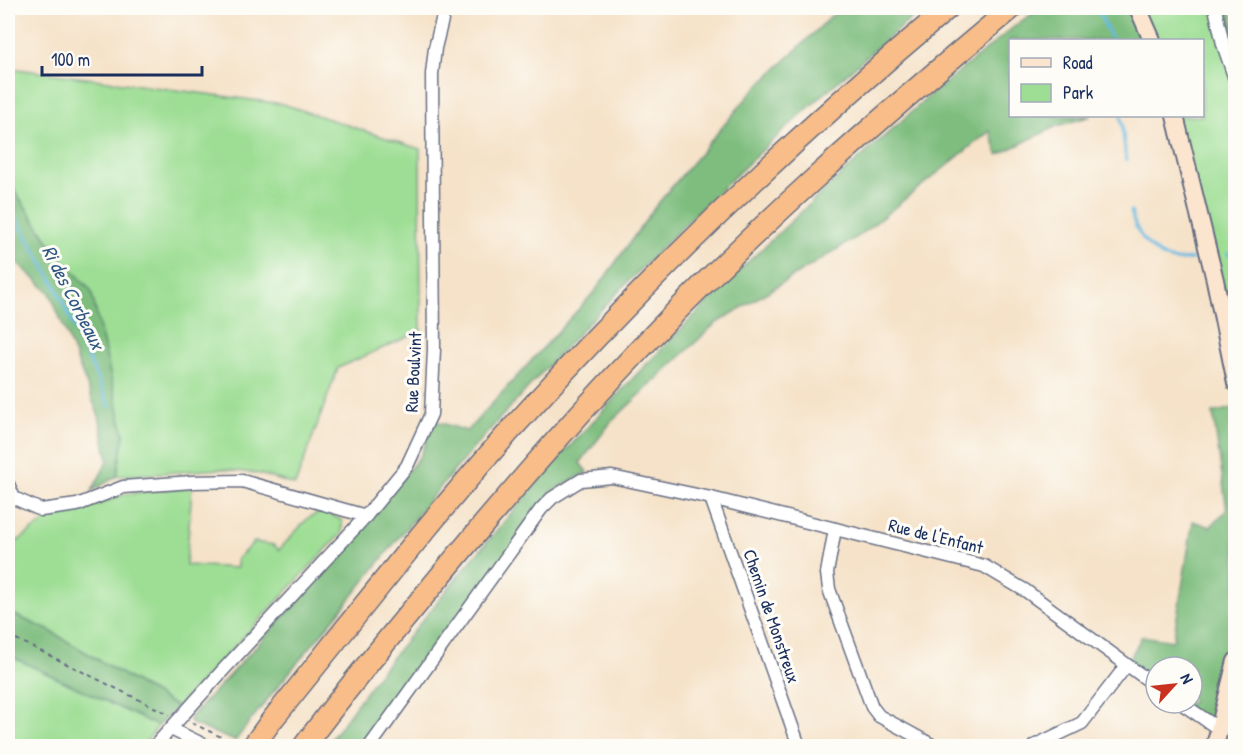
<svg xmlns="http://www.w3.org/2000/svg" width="1243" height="754" font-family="'Patrick Hand',sans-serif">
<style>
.green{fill:#9ede94;stroke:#5c8679;stroke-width:1.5}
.forest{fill:#7ebd7e;stroke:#4c766e;stroke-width:1.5}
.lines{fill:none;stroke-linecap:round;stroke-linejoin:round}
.stream{stroke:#65b9e1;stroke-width:3}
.street-casing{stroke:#676e83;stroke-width:15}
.secondary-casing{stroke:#676e83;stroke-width:20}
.highway-casing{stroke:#676e83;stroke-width:24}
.path{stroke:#676e83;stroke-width:2;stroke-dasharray:4.5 4.5;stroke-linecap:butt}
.street{stroke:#fff;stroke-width:12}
.secondary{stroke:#fce5cf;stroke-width:16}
.highway{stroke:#f8bd88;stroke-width:21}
.labels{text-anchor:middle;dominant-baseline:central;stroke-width:6;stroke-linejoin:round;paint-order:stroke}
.street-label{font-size:18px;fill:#1b2f5e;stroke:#fdfcf7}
.water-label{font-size:20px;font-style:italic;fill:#315885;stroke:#fdfcf7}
</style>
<rect width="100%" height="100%" fill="#fdfcf7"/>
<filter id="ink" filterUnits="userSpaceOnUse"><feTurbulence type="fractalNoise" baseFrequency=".0167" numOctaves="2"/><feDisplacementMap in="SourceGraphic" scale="12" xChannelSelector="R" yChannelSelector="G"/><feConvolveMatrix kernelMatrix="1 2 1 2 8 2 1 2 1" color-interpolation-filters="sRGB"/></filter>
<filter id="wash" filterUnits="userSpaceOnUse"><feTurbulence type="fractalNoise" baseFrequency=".008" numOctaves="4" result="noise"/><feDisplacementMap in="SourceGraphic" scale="24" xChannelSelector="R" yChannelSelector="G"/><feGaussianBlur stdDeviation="1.35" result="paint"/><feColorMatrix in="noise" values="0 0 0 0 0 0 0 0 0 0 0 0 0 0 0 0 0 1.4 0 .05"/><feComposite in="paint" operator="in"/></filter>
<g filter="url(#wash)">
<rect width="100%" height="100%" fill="#f5e2c8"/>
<g class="green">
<polygon points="1136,8 1216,8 1235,75 1235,366 1166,116 1202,116 1202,40 1145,40"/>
<polygon points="17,69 283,104 420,149 421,331 338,368 295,485 260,474 222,469 117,476 124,434 91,291 55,251 8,181 8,75"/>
<polygon points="192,487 186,565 237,568 237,559 254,542 274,545 279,550 308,518 322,511 342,520 342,533 177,707 50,631 8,612 8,548 50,518 76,513 125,494"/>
<polygon points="8,655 158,726 143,746 8,746"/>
</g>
<g class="forest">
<path d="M840,8H924C771,134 628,276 495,424C444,480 397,540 350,599C311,647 271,693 235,741L192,724L189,719L349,545L420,456L435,421L467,431L596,290L655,207L751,93Z"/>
<polygon points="1042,8 1131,8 1144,40 1010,40 1010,116 1091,116 1057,126 998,155 990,131 859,236 715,324 611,422 580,463 587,472 553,491 366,746 326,746 378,675 459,575 548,470 637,374 733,276 831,184 928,97 1021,21"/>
<polygon points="1218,8 1230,8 1235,28 1235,78"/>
<polygon points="8,181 55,251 91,290 124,434 117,476 92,491 108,460 99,416 50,293 8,254"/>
<polygon points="1232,408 1236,415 1236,663 1219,729 1181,703 1192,703 1192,667 1156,667 1156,686 1126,666 1142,636 1173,641 1193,521 1210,527 1227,510 1213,413"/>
<polygon points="8,612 50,631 177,707 158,726 8,655"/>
</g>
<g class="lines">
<g class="stream">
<polyline points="1097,8 1112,40"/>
<polyline points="1121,116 1126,160"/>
<polyline points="8,204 55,285 110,407"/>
<path d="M1131,211C1135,232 1151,255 1173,260C1178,261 1186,259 1192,259"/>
<polyline points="1228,254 1236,258"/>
</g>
</g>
</g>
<g filter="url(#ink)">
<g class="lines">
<defs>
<g id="street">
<polyline points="1215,8 1223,44 1236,82"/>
<polyline points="8,484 14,498 41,510 77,505 123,487 192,482 242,481 366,516"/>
<polyline points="711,498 799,746"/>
<polyline points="835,529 827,573 829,589 872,707 879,716 934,746"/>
<polyline points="1181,703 1219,729"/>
<polyline points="171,729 206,746"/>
<polyline points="155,746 224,669 366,516 407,466 431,414 434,349 432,74 435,48 445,8"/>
<polyline points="370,746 541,509 552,498 581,480 612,477 711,498 984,566 1026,591 1156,686"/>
<polyline points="1034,746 1082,723 1126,666"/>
</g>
<g id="secondary">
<polyline points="1138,8 1152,40"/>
<polyline points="1175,116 1215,280 1236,383"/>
<polyline points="1215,746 1236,661"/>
</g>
<g id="highway">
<path d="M253,746L272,720C350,624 425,526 508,433C644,281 792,139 948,8"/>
<path d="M304,746C342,695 382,646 423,597C488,518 555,439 626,364C745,236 877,120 1012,8"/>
</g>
</defs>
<use href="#street" class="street-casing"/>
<use href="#secondary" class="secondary-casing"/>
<use href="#highway" class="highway-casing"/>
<g class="path">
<polyline points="8,635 170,715"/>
<polyline points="192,723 238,745"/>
</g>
<use href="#street" class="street"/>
<use href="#secondary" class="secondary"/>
<use href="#highway" class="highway"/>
</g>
</g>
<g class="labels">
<g class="street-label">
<text transform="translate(413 372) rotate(-87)">Rue Boulvint</text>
<text transform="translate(936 536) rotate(14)">Rue de l'Enfant</text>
<text transform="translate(772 616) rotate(71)">Chemin de Monstreux</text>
</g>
<g class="water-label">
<text transform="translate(74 297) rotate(63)">Ri des Corbeaux</text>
</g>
</g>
<rect width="1243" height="754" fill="none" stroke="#fdfcf7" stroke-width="30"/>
<rect x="1009" y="39" width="195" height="78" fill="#fdfcf7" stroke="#a3aaba" stroke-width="1.5"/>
<rect x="1021" y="58" width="30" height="9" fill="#fce5cf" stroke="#a3aaba" stroke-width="1.5"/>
<text x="1063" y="69" font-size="18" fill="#1b2f5e">Road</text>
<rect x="1021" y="84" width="30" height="18" fill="#9ede94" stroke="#a3aaba" stroke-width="1.5"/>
<text x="1063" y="99" font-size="18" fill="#1b2f5e">Park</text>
<g transform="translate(1174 685) rotate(63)"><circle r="28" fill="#fdfcf7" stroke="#a3aaba" stroke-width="1.5"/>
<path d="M0-4.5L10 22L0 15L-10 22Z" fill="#c8321e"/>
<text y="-9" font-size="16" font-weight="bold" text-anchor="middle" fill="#1b2f5e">N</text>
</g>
<path d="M42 66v9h160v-9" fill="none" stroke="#1b2f5e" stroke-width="3"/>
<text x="51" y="66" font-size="18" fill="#1b2f5e" stroke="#fdfcf7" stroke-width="4.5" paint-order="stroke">100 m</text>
</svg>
